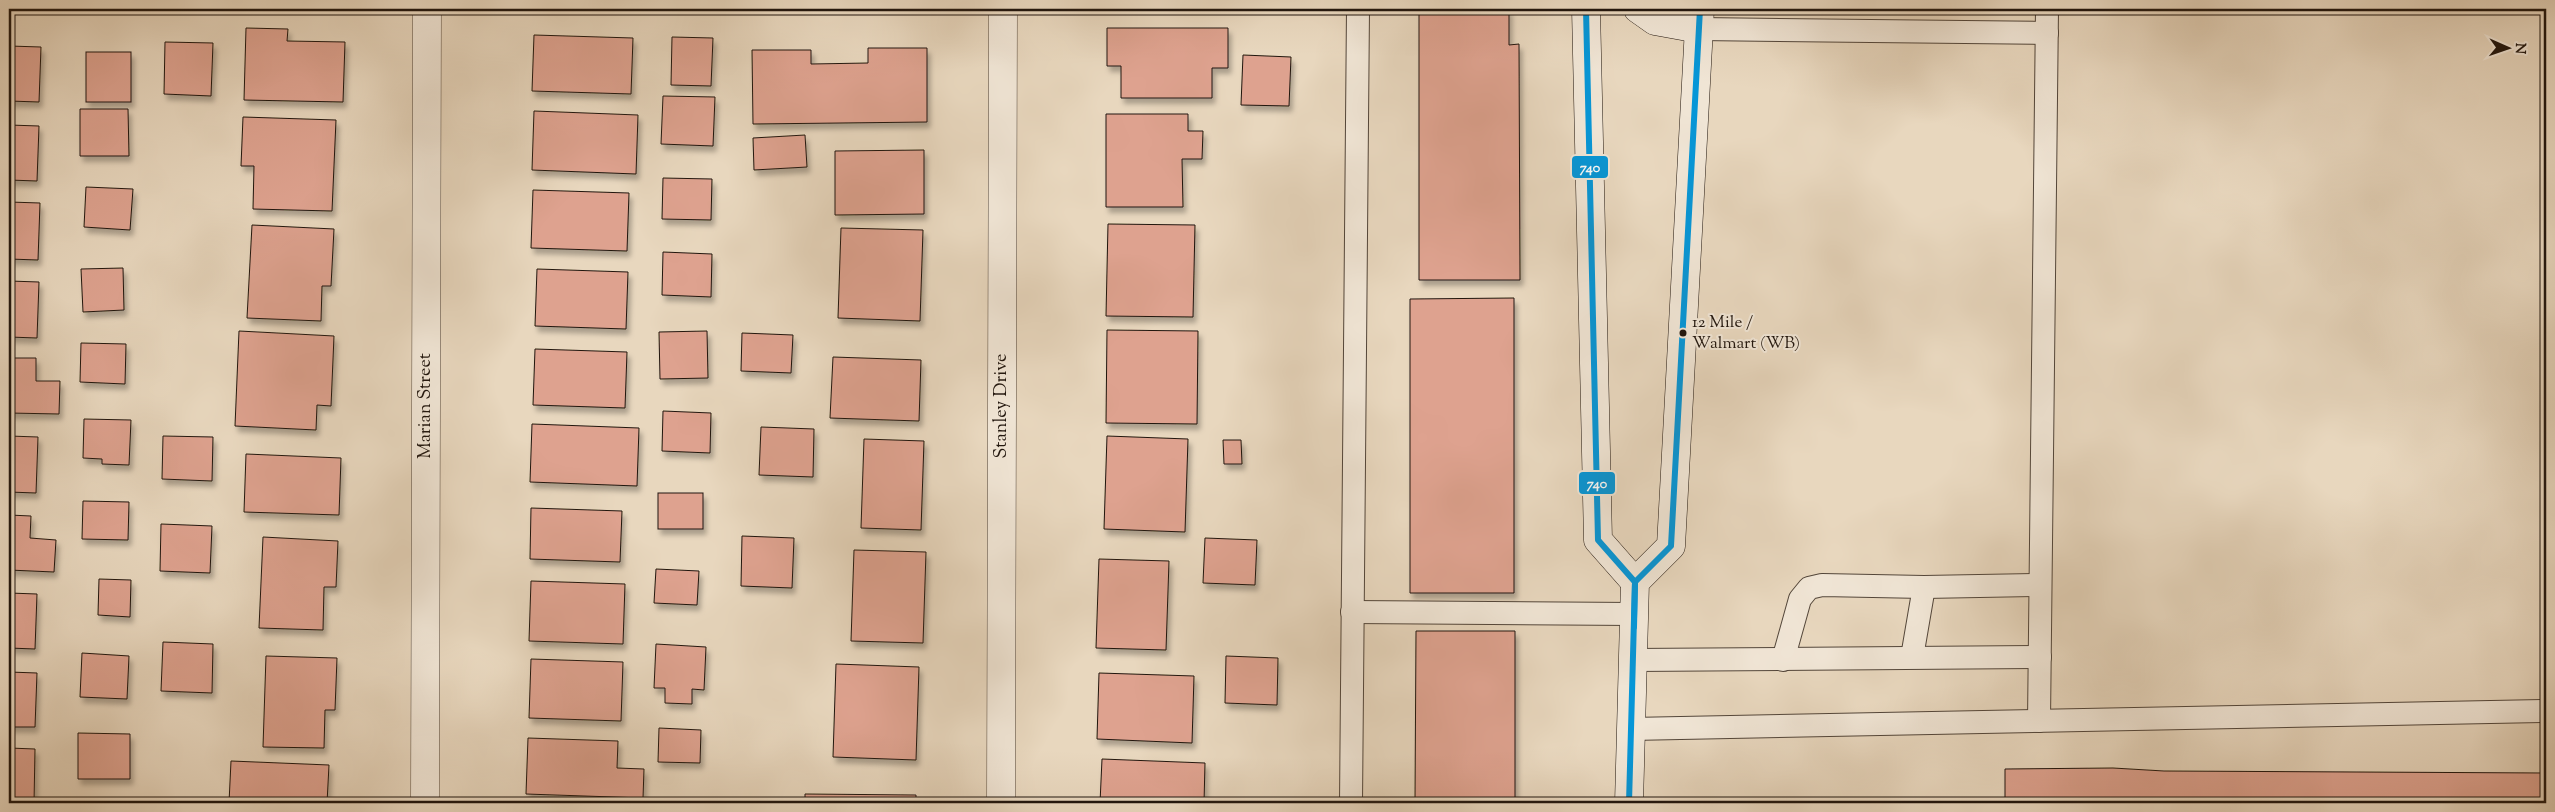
<svg xmlns="http://www.w3.org/2000/svg" width="2555" height="812" font-family="'Sorts Mill Goudy',serif">
<style>
.building{fill:#dea28f;stroke:#21160e;filter:url(#shadow)}
.lines{fill:none;stroke-linecap:round;stroke-linejoin:round}
.lane-casing{stroke:#53463a;stroke-width:24}
.street-casing{stroke:#53463a;stroke-width:29}
.secondary-casing{stroke:#21160e;stroke-width:29}
.lane{stroke:#f0e5d5;stroke-width:22}
.street{stroke:#f0e5d5;stroke-width:28}
.secondary{stroke:#f0e5d5;stroke-width:28}
.bus-1-casing{stroke:#f0e5d5;stroke-width:10}
.bus-1{stroke:#0696d7;stroke-width:6}
.bus-dot{fill:#21160e;stroke:#f0e5d5;stroke-width:2}
.labels{text-anchor:middle;dominant-baseline:central;stroke-width:4;stroke-linejoin:round;paint-order:stroke}
.bus-label{font-size:17px;fill:#21160e;stroke:#f0e5d5;text-anchor:start}
.street-label{font-size:18px;fill:#21160e;stroke:#f0e5d5}
.line-badge{stroke:#f0e5d5;stroke-width:2}
.badge-label{font-size:14px;text-anchor:middle;font-weight:bold;fill:#fff}
</style>
<defs>
<filter id="shadow"><feDropShadow dx="3" dy="5.5" stdDeviation="2.5" flood-color="#0004"/></filter>
</defs>
<rect width="100%" height="100%" fill="#e8d7be"/>
<filter id="stains"><feTurbulence type="fractalNoise" baseFrequency=".004" numOctaves="4"/><feColorMatrix values="0 0 0 0 .2 0 0 0 0 .09 0 0 0 0 .02 0 0 0 .5 -.17"/></filter>
<radialGradient id="worn" r=".72"><stop offset=".6" stop-color="#630" stop-opacity="0"/><stop offset="1" stop-color="#630" stop-opacity=".3"/></radialGradient>
<g class="building">
<polygon points="1419,9 1509,9 1509,45 1519,44 1520,280 1419,280"/>
<polygon points="246,28 288,29 287,41 345,42 343,102 244,100"/>
<polygon points="1107,28 1228,28 1228,68 1212,68 1212,98 1121,98 1121,66 1107,66"/>
<polygon points="534,35 633,38 631,94 532,91"/>
<polygon points="672,37 713,38 711,86 671,85"/>
<polygon points="165,42 213,43 211,96 164,94"/>
<polygon points="9,46 41,47 39,102 9,101"/>
<polygon points="868,48 927,48 927,122 753,124 752,50 811,50 811,64 868,63"/>
<rect x="86" y="52" width="45" height="50"/>
<polygon points="1243,55 1291,57 1289,106 1241,105"/>
<polygon points="663,96 715,97 713,146 661,144"/>
<polygon points="80,109 128,109 129,156 80,156"/>
<polygon points="534,111 638,115 636,174 532,170"/>
<polygon points="1106,114 1188,114 1188,131 1203,131 1202,159 1182,159 1183,207 1106,207"/>
<polygon points="243,117 336,120 332,211 253,209 254,166 241,166"/>
<polygon points="9,125 39,126 37,181 9,180"/>
<polygon points="805,135 807,167 754,170 753,138"/>
<polygon points="924,150 924,214 835,215 835,151"/>
<polygon points="663,178 712,179 711,220 662,219"/>
<polygon points="86,187 133,189 130,230 84,227"/>
<polygon points="533,190 629,193 627,251 531,248"/>
<polygon points="9,202 40,203 38,260 9,259"/>
<polygon points="1108,224 1195,225 1193,317 1106,316"/>
<polygon points="252,225 334,229 331,286 322,286 321,321 247,318"/>
<polygon points="841,228 923,230 920,321 838,318"/>
<polygon points="663,252 712,254 711,297 662,295"/>
<polygon points="123,268 124,310 83,312 81,269"/>
<polygon points="537,269 628,272 626,329 535,326"/>
<polygon points="9,281 39,282 37,338 9,337"/>
<polygon points="1514,298 1514,593 1410,593 1410,299"/>
<polygon points="1107,330 1198,331 1197,424 1106,423"/>
<polygon points="239,331 334,336 331,406 317,405 316,430 235,426"/>
<polygon points="707,331 708,378 660,379 659,332"/>
<polygon points="742,333 793,335 791,373 741,371"/>
<polygon points="81,343 126,344 125,384 80,382"/>
<polygon points="535,349 627,352 625,408 533,405"/>
<polygon points="833,357 921,360 919,421 830,418"/>
<polygon points="9,358 36,358 36,381 60,381 59,414 9,413"/>
<polygon points="663,411 711,413 710,453 662,451"/>
<polygon points="84,419 131,420 129,465 102,464 102,459 83,458"/>
<polygon points="532,424 639,428 637,486 530,482"/>
<polygon points="761,427 814,429 813,477 759,475"/>
<polygon points="9,436 38,437 36,493 9,492"/>
<polygon points="163,436 213,437 212,481 162,479"/>
<polygon points="1107,436 1188,439 1185,532 1104,529"/>
<polygon points="864,439 924,441 921,530 861,528"/>
<polygon points="1223,440 1241,440 1242,464 1224,464"/>
<polygon points="246,454 341,458 339,515 244,512"/>
<rect x="658" y="493" width="45" height="36"/>
<polygon points="83,501 129,502 128,540 82,539"/>
<polygon points="531,508 622,511 620,562 530,559"/>
<polygon points="9,515 31,516 30,538 56,540 54,572 9,570"/>
<polygon points="161,524 212,526 210,573 160,571"/>
<polygon points="742,536 794,538 792,588 741,586"/>
<polygon points="263,537 338,541 336,587 324,587 323,630 259,628"/>
<polygon points="1205,538 1257,540 1255,585 1203,583"/>
<polygon points="854,550 926,552 923,643 851,641"/>
<polygon points="1099,559 1169,561 1166,650 1096,648"/>
<polygon points="656,569 699,571 697,605 654,603"/>
<polygon points="99,579 131,580 130,617 98,615"/>
<polygon points="531,581 625,584 623,644 529,641"/>
<polygon points="9,593 37,594 35,649 9,648"/>
<polygon points="1416,631 1515,631 1515,803 1415,803"/>
<polygon points="163,642 213,644 212,693 161,691"/>
<polygon points="656,644 706,647 704,690 692,689 692,704 665,703 665,688 654,688"/>
<polygon points="82,653 129,656 127,699 80,697"/>
<polygon points="266,656 337,658 335,710 325,710 324,748 263,747"/>
<polygon points="1226,656 1278,658 1277,705 1225,703"/>
<polygon points="531,659 623,662 621,721 529,718"/>
<polygon points="836,664 919,667 916,760 833,757"/>
<polygon points="9,672 37,673 35,727 9,727"/>
<polygon points="1099,673 1194,676 1192,743 1097,739"/>
<polygon points="659,728 701,730 700,763 658,762"/>
<polygon points="78,733 130,734 130,779 78,779"/>
<polygon points="528,738 618,741 617,768 644,769 643,798 526,794"/>
<polygon points="9,748 35,749 34,803 9,803"/>
<polygon points="1102,759 1205,763 1204,803 1100,803"/>
<polygon points="231,761 329,765 327,803 229,803"/>
<polygon points="2113,768 2164,771 2546,773 2546,803 2005,803 2005,769"/>
<polygon points="805,794 916,795 916,803 805,803"/>
<polygon points="653,800 703,802 703,803 653,803"/>
</g>
<g class="lines">
<defs>
<g id="lane">
<polyline points="1699,29 2047,33"/>
<polyline points="1352,612 1634,614"/>
<polyline points="1912,657 1924,587"/>
<polyline points="1633,660 2040,657"/>
<polyline points="1783,660 1800,599 1809,588 1822,585 1924,587 2040,585"/>
<polyline points="2039,721 2047,9"/>
<polyline points="1631,729 2546,711"/>
<polyline points="1351,803 1358,9"/>
</g>
<g id="street">
<polyline points="425,803 427,9"/>
<polyline points="1001,803 1003,9"/>
</g>
<g id="secondary">
<polyline points="1586,9 1598,540 1635,582"/>
<polyline points="1638,9 1655,21 1699,29"/>
<polyline points="1629,803 1635,582 1671,546 1700,9"/>
</g>
</defs>
<use href="#lane" class="lane-casing"/>
<use href="#street" class="street-casing"/>
<use href="#secondary" class="secondary-casing"/>
<use href="#lane" class="lane"/>
<use href="#street" class="street"/>
<use href="#secondary" class="secondary"/>
<defs>
<g id="bus-1">
<polyline points="1586,9 1598,540 1635,582 1634,627"/>
<polyline points="1629,803 1635,582 1671,546 1700,9"/>
</g>
</defs>
<use href="#bus-1" class="bus-1-casing"/>
<use href="#bus-1" class="bus-1"/>
</g>
<circle class="bus-dot" cx="1683" cy="333" r="4.5"/>
<g class="labels">
<g class="bus-label">
<text x="1692" y="323">12 Mile /<tspan x="1692" dy="21">Walmart (WB)</tspan></text>
</g>
<g class="street-label">
<text transform="translate(426 406) rotate(-90)">Marian Street</text>
<text transform="translate(1002 406) rotate(-90)">Stanley Drive</text>
</g>
</g>
<g class="line-badge">
<rect x="1571" y="155" width="38" height="24" rx="5" fill="#0696d7"/>
<rect x="1578" y="471" width="38" height="24" rx="5" fill="#0696d7"/>
</g>
<g class="badge-label">
<text x="1590" y="172">740</text>
<text x="1597" y="488">740</text>
</g>
<rect width="2555" height="812" fill="none" stroke="#e8d7be" stroke-width="30"/>
<rect x="10" y="10" width="2535" height="792" fill="none" stroke="#21160e" stroke-width="2.5"/>
<rect x="15" y="15" width="2525" height="782" fill="none" stroke="#21160e"/>
<g transform="translate(2508 48) rotate(92)" stroke="#f0e5d5" stroke-width="4" paint-order="stroke">
<path d="M0-4L9 19L0 12L-9 19Z" fill="#21160e"/>
<text y="-8" font-size="14" font-weight="bold" text-anchor="middle" fill="#21160e">N</text>
</g>
<rect width="100%" height="100%" filter="url(#stains)"/>
<rect width="100%" height="100%" fill="url(#worn)"/>
</svg>
